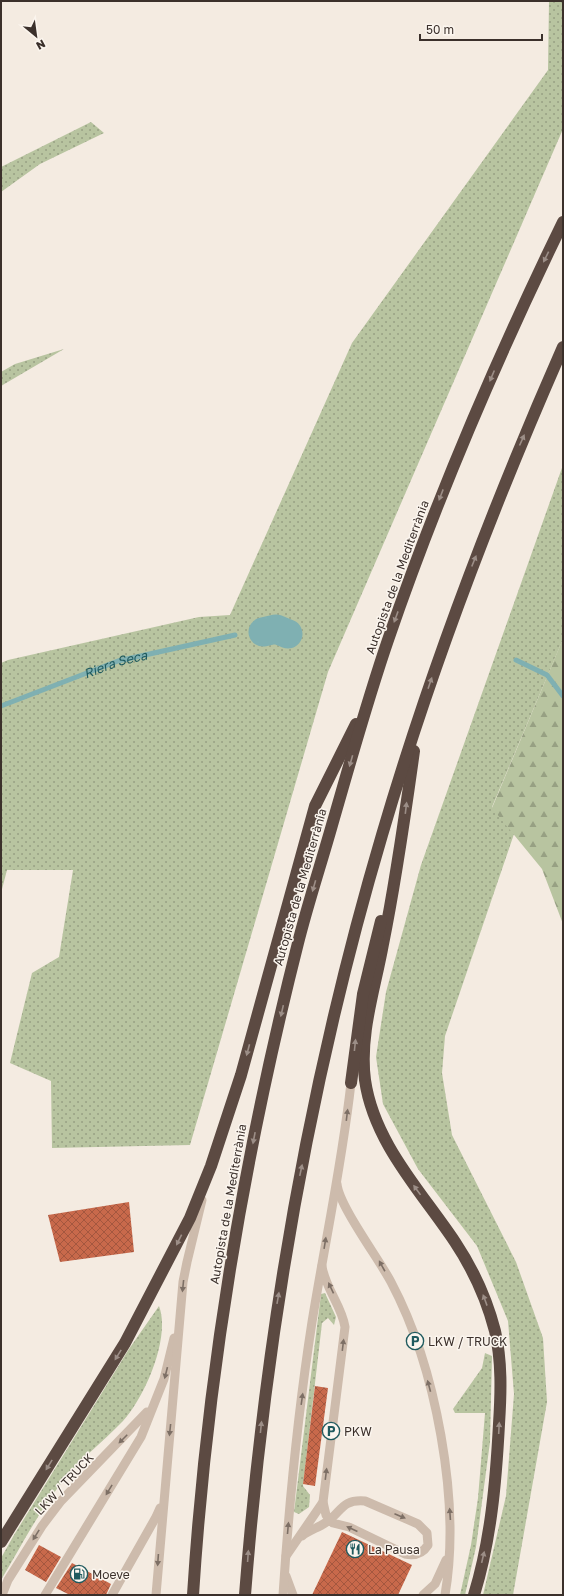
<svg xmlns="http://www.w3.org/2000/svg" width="564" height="1596" font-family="'Golos Text',sans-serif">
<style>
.grass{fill:url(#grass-dots)}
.forest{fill:url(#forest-firs)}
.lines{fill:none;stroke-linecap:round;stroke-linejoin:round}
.stream{stroke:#7fb0b2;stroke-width:5}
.river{stroke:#7fb0b2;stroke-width:29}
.building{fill:url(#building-cross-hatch)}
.lane{stroke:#cdbbac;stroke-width:9}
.highway{stroke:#5c4a42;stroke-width:12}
.oneway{fill:#9c8e87}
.oneway2{fill:#7d6f65}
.labels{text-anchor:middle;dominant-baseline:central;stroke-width:3;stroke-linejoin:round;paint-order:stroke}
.street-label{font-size:12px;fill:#3b302b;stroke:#fbf5ee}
.poi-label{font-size:12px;fill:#3b302b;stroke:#fbf5ee;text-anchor:start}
.water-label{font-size:13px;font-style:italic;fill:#1f5a5e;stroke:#fbf5ee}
</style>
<defs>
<pattern id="grass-dots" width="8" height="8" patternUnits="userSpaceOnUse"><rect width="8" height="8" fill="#b8c4a0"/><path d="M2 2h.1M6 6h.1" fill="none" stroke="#97a083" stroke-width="1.8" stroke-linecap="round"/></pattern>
<pattern id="forest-firs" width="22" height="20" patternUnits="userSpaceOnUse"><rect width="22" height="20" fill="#b8c4a0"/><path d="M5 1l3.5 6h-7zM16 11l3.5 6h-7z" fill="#97a083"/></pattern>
<pattern id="building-cross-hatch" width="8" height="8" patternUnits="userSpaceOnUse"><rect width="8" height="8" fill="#c8694b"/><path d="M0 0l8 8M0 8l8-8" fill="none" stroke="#a4573f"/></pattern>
</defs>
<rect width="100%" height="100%" fill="#f4ebe1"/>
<g class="grass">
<polygon points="549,1 563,1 563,129 328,672 190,1145 52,1148 51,1081 10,1063 32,973 59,957 73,870 7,870 1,893 1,663 8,660 199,617 230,615 352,343 548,70"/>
<polygon points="91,122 104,133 40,164 1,192 1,167"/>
<polygon points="64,349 1,386 1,372 15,364"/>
<polygon points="563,465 563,639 492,807 514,834 445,1036 442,1073 452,1135 516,1262 543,1338 547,1402 513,1595 483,1595 506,1496 514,1394 508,1321 477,1246 418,1169 383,1104 376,1057 386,992 421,865"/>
<polygon points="325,1293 336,1317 334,1325 328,1318 322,1323 303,1486 310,1495 309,1507 299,1514 294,1512 321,1294"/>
<path d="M159,1306C171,1337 145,1397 123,1421C102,1443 77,1461 59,1486C37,1515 20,1548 1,1580V1558L14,1535L129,1349Z"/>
<polygon points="485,1353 492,1356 490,1442 476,1547 465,1595 460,1595 471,1545 478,1498 485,1413 455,1413 453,1409 482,1368"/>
</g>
<polygon class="forest" points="562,641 563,642 563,924 542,869 492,808"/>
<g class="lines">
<g class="stream">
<polyline points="516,660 547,675 563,696"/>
<path id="s1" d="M1,706L118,661L235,635"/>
</g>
<polyline class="river" points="263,632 276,629 288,634"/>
</g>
<g class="building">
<polygon points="129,1202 134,1252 60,1262 48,1215"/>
<polygon points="315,1386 328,1388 315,1486 303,1484"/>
<polygon points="342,1532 412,1565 398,1595 312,1595"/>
<polygon points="39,1545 61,1557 46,1582 25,1570"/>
<polygon points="72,1563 111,1584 106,1595 70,1595 56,1588"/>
</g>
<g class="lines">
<g class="lane">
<path d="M337,1184C339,1206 379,1259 391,1282C436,1367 461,1501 445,1595"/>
<path d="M302,1536C309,1530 318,1528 325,1523C342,1513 340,1499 365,1501L418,1524L427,1533L428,1545C423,1553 415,1556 405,1554L349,1527L333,1523L326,1515L323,1502"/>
<path d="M286,1556L323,1502L345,1327C342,1306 325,1288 322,1266"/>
<polyline points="286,1576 293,1595"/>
<polyline points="2,1595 8,1580 42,1526 61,1501 147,1412"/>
<polyline points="45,1595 141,1437 164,1379 174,1338"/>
<polyline points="112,1595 156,1517 160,1508"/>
<polyline points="156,1595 183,1282 187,1262 202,1200"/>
<path d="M283,1595C289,1504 298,1412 312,1322C325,1242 342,1164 351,1083"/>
<polyline points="423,1595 435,1584 446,1560"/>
</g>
<g class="highway">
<path d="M414,751C405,816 396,880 383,944C375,989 359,1034 365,1080C374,1143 421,1191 455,1242C473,1269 487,1300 495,1331C502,1361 501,1393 499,1424C496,1481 491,1540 474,1595"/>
<polyline points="351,1083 363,994 381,921"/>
<polyline points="1,1542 125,1343 190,1218 211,1166 241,1075 315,806 356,724"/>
<path d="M193,1595C207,1375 244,1156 298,943C308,903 321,864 332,825C350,763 367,701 388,640C437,497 497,358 563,222"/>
<path d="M245,1595C265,1338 309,1082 382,835C431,668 493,506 563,347"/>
</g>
</g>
<defs><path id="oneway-solid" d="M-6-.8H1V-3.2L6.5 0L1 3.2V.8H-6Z"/></defs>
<g class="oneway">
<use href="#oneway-solid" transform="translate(546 257) rotate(116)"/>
<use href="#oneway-solid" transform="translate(492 376) rotate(113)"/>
<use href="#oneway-solid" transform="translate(522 440) rotate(-66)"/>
<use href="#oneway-solid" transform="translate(441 495) rotate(111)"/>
<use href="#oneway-solid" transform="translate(474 561) rotate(-68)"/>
<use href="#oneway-solid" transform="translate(396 617) rotate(110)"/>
<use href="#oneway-solid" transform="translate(430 683) rotate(-71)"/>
<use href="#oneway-solid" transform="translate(351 761) rotate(106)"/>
<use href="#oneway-solid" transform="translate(406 808) rotate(-83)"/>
<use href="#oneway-solid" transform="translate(314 886) rotate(106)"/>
<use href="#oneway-solid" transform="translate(282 1011) rotate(103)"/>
<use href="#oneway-solid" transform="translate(355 1045) rotate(-84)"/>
<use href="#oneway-solid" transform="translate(248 1050) rotate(105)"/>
<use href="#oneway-solid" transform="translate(254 1138) rotate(101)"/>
<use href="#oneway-solid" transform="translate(301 1170) rotate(-78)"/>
<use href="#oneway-solid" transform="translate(417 1190) rotate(-126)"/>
<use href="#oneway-solid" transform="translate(179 1240) rotate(116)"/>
<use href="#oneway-solid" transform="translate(278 1298) rotate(-80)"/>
<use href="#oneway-solid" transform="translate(485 1300) rotate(-110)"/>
<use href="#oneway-solid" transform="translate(118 1355) rotate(122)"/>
<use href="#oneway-solid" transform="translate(261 1427) rotate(-84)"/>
<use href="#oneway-solid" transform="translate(499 1428) rotate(-87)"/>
<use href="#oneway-solid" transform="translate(49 1465) rotate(122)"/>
<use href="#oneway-solid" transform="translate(248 1556) rotate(-86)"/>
<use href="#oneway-solid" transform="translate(483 1557) rotate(-77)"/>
</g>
<g class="oneway2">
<use href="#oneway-solid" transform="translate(347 1115) rotate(-83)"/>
<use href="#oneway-solid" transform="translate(325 1243) rotate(-81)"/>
<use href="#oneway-solid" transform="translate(382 1266) rotate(-119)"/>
<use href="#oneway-solid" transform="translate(183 1286) rotate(96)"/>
<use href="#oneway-solid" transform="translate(331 1288) rotate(-115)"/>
<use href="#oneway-solid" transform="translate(343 1345) rotate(-83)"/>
<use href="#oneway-solid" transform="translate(166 1373) rotate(104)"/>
<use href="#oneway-solid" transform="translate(429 1386) rotate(-105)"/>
<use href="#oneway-solid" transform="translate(302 1399) rotate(-82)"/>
<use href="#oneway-solid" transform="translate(170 1430) rotate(96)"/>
<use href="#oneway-solid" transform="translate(123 1439) rotate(135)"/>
<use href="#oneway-solid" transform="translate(326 1474) rotate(-83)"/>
<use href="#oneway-solid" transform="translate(109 1490) rotate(121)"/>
<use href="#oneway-solid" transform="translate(450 1514) rotate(-94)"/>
<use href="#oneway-solid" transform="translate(400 1516) rotate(23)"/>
<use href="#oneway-solid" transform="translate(288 1528) rotate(-85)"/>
<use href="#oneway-solid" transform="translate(352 1529) rotate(-155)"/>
<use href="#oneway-solid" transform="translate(36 1535) rotate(122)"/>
<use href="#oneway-solid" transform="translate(158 1560) rotate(94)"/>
</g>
<defs>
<symbol id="parking-ring" viewBox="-11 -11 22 22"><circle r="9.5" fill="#fbf5ee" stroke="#1f5a5e" stroke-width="1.5"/><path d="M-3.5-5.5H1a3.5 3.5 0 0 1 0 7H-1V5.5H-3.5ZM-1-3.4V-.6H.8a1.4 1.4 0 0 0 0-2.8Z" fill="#1f5a5e"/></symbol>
<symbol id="restaurant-ring" viewBox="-11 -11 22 22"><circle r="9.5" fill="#fbf5ee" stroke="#1f5a5e" stroke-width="1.5"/><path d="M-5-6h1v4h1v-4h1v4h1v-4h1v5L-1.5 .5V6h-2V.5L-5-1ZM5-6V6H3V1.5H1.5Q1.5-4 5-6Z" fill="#1f5a5e"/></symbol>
<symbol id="fuel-ring" viewBox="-11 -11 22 22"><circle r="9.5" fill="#fbf5ee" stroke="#1f5a5e" stroke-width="1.5"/><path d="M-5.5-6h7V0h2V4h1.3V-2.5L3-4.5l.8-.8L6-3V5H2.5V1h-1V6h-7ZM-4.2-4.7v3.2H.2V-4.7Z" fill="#1f5a5e"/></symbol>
</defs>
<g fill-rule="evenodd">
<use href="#parking-ring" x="405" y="1331" width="20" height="20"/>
<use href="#parking-ring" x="321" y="1421" width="20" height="20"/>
<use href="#restaurant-ring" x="345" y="1539" width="20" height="20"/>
<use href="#fuel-ring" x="69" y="1564" width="20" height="20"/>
</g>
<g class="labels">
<g class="street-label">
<text transform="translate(397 577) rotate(-70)">Autopista de la Mediterrània</text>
<text transform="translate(300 887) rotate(-74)">Autopista de la Mediterrània</text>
<text transform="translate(228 1204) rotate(-80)">Autopista de la Mediterrània</text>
<text transform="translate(64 1484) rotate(-47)">LKW / TRUCK</text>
</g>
<g class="poi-label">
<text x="428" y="1341">LKW / TRUCK</text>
<text x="344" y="1431">PKW</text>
<text x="368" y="1549">La Pausa</text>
<text x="92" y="1574">Moeve</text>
</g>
<g class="water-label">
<text stroke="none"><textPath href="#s1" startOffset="122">Riera Seca</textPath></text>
</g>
</g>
<rect width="564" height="1596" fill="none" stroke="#3b302b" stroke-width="4"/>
<g transform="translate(36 36) rotate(151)" stroke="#fbf5ee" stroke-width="3" paint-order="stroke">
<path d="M0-3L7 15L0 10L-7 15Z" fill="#3b302b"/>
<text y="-6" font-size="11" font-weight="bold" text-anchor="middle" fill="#3b302b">N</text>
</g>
<path d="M420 34v6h122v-6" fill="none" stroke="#3b302b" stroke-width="2"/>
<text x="426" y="34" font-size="12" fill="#3b302b" stroke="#fbf5ee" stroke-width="3" paint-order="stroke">50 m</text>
</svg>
